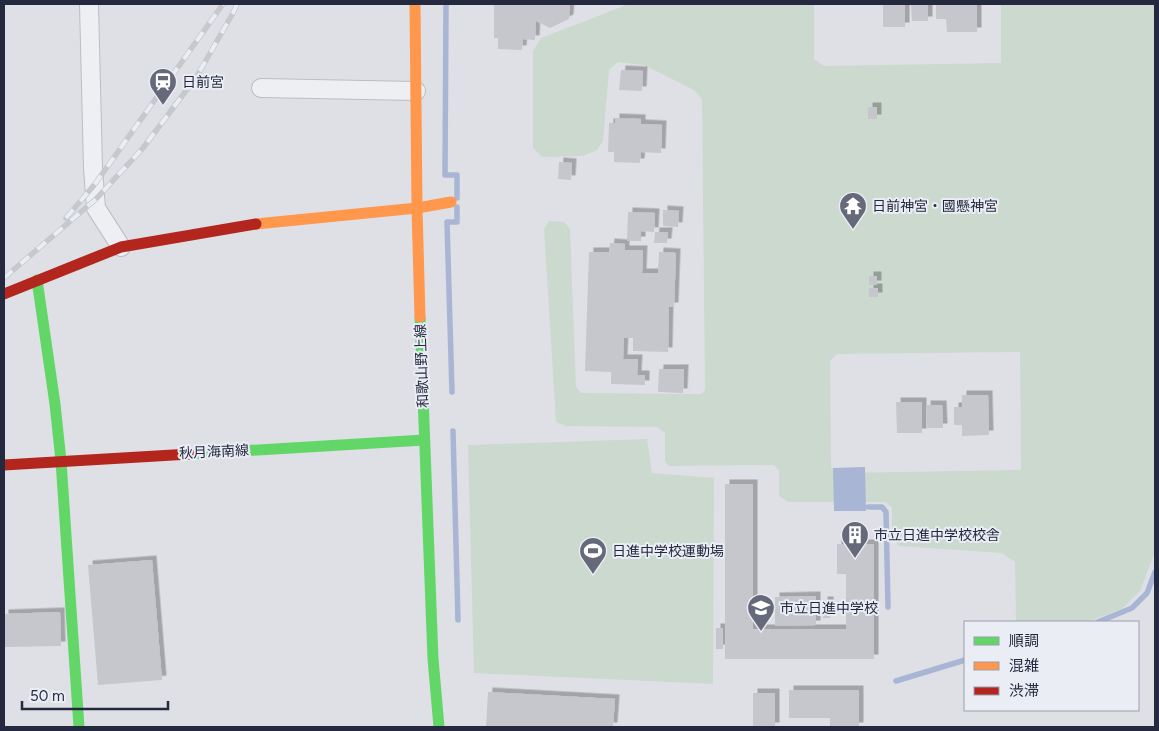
<svg xmlns="http://www.w3.org/2000/svg" width="1159" height="731" font-family="Figtree,'Noto Sans JP',sans-serif">
<style>
.green{fill:#ccd9ce;fill-rule:evenodd}
.water{fill:#a9b5d4}
.lines{fill:none;stroke-linecap:round;stroke-linejoin:round}
.stream{stroke:#a9b5d4;stroke-width:5.5}
.building{fill:#c6c7cd;filter:url(#shadow)}
.street-casing{stroke:#bcbdc3;stroke-width:20}
.street{stroke:#eeeff2;stroke-width:18}
.fast{stroke:#63d668;stroke-width:11}
.slow{stroke:#ff974d;stroke-width:11}
.jam{stroke:#b3261e;stroke-width:11}
.rail-casing{stroke:#c7c8cc;stroke-width:5.5}
.rail{stroke:#ebedf5;stroke-width:4;stroke-dasharray:11;stroke-linecap:butt}
.labels{text-anchor:middle;dominant-baseline:central;stroke-width:4;stroke-linejoin:round;paint-order:stroke}
.poi-label{font-size:14px;fill:#24293f;stroke:#ebedf5;text-anchor:start}
.street-label{font-size:14px;fill:#24293f;stroke:#ebedf5}
</style>
<defs>
<filter id="shadow"><feDropShadow dx="4.5" dy="-4.5" stdDeviation="0" flood-color="#0004"/></filter>
</defs>
<rect width="100%" height="100%" fill="#dfe0e5"/>
<g class="green">
<path d="M629,4H814V59L824,66L1001,63V4H1155V552L1140,591L1122,609L1087,622H1016L1015,562L1002,553L899,546L892,537V508L886,502H788L779,496V471L774,465L669,466L665,461V433L657,427L566,426L556,422L544,229L549,221L564,222L570,229L576,387L581,393L701,394L705,390L702,99L694,90L644,65L618,62L609,70L603,141L597,150L583,156L542,157L533,148V51L541,38ZM1020,352L1021,470L840,473L831,467L830,361L837,354Z"/>
<polygon points="647,439 652,473 714,478 713,684 474,673 468,445"/>
</g>
<polygon class="water" points="865,467 866,511 834,511 833,468"/>
<g class="lines">
<g class="stream">
<polyline points="446,4 445,175 457,175 457,198"/>
<polyline points="452,392 447,222 457,222 457,207"/>
<polyline points="453,431 458,620"/>
<polyline points="868,507 882,507 886,512 888,607"/>
<polyline points="1098,622 1132,608 1147,593 1155,572"/>
<polyline points="896,681 965,660"/>
</g>
</g>
<g class="building">
<polygon points="494,4 570,4 569,19 550,28 536,21 535,40 523,39 522,50 498,49 498,38 494,38"/>
<rect x="883" y="4" width="22" height="23"/>
<polygon points="911,4 928,4 928,21 912,21"/>
<polygon points="936,4 977,4 977,32 947,32 946,19 936,19"/>
<polygon points="621,70 643,71 642,91 619,90"/>
<rect x="868" y="107" width="9" height="12"/>
<polygon points="615,118 641,119 641,124 662,125 661,153 641,152 640,163 614,162 614,152 608,152 609,123 615,123"/>
<polygon points="559,162 572,163 571,180 558,179"/>
<polygon points="663,210 679,211 678,227 663,226"/>
<polygon points="628,212 655,213 654,232 641,231 641,241 627,241"/>
<polygon points="655,232 668,232 667,243 654,243"/>
<polygon points="610,243 625,244 625,250 643,250 642,273 658,273 659,252 676,253 674,307 669,307 668,352 633,351 633,338 624,338 623,359 638,359 637,375 645,375 645,385 611,384 611,372 585,371 589,252 609,252"/>
<rect x="869" y="276" width="8" height="9"/>
<rect x="869" y="288" width="9" height="9"/>
<polygon points="659,369 684,369 683,393 658,392"/>
<polygon points="962,395 988,395 989,435 962,436 962,425 954,425 954,407 962,407"/>
<polygon points="896,402 922,402 922,433 897,433"/>
<polygon points="926,405 942,405 943,428 927,428"/>
<polygon points="725,484 753,484 753,629 846,629 846,574 837,574 837,544 874,544 874,659 725,659"/>
<polygon points="152,560 162,680 98,685 88,565"/>
<polygon points="816,596 816,625 775,626 775,597"/>
<polygon points="823,601 829,601 830,618 823,618"/>
<polygon points="60,612 61,646 4,647 4,614"/>
<rect x="716" y="628" width="7" height="21"/>
<polygon points="789,690 859,690 859,727 830,727 830,718 789,718"/>
<polygon points="488,692 615,699 613,727 486,727"/>
<rect x="753" y="693" width="22" height="34"/>
</g>
<g class="lines">
<defs>
<g id="street">
<polyline points="89,4 93,168 96,208 121,247"/>
<polyline points="261,88 416,91"/>
</g>
</defs>
<use href="#street" class="street-casing"/>
<use href="#street" class="street"/>
<g class="fast">
<polyline points="37,280 55,404 61,461 79,727"/>
<polyline points="420,317 433,659 439,727"/>
<polyline points="190,454 424,440"/>
</g>
<g class="slow">
<polyline points="415,4 417,208 420,317"/>
<polyline points="256,224 417,208 451,202"/>
</g>
<g class="jam">
<polyline points="4,294 121,247 256,224"/>
<polyline points="4,465 190,454"/>
</g>
<defs>
<g id="rail">
<polyline points="66,218 95,184 223,4"/>
<polyline points="4,278 96,199 143,148 197,76 233,13 237,4"/>
</g>
</defs>
<use href="#rail" class="rail-casing"/>
<use href="#rail" class="rail"/>
</g>
<defs>
<symbol id="station-pin" viewBox="-11 -11 22 30"><path d="M0 17L-7.5 6A9.5 9.5 0 1 1 7.5 6Z" fill="#656979" stroke="#ebedf5"/><path d="M-3-6H3Q5-6 5-4V2Q5 4 3 4L4.5 6H3L1.5 4h-3L-3 6H-4.5L-3 4Q-5 4-5 2V-4Q-5-6-3-6ZM-3.5-4v3h7v-3ZM-3.5 1v1.5H-2V1ZM2 1v1.5H3.5V1Z" fill="#fff"/></symbol>
<symbol id="temple-pin" viewBox="-11 -11 22 30"><path d="M0 17L-7.5 6A9.5 9.5 0 1 1 7.5 6Z" fill="#656979" stroke="#ebedf5"/><path d="M0-6L5-2H3V0L6.5 2.5H4V6H1.5V3h-3V6H-4V2.5H-6.5L-3 0V-2H-5Z" fill="#fff"/></symbol>
<symbol id="building-pin" viewBox="-11 -11 22 30"><path d="M0 17L-7.5 6A9.5 9.5 0 1 1 7.5 6Z" fill="#656979" stroke="#ebedf5"/><path d="M-4-6H4V6H1V3H-1V6H-4ZM-2.5-4.3h1.7v1.8h-1.7ZM.8-4.3h1.7v1.8H.8ZM-2.5-1h1.7V.8h-1.7ZM.8-1h1.7V.8H.8Z" fill="#fff"/></symbol>
<symbol id="stadium-pin" viewBox="-11 -11 22 30"><path d="M0 17L-7.5 6A9.5 9.5 0 1 1 7.5 6Z" fill="#656979" stroke="#ebedf5"/><path d="M0-5a6.5 5 0 1 0 0 10a6.5 5 0 1 0 0-10ZM-3.5-1.8h7v3.6h-7Z" fill="#fff"/></symbol>
<symbol id="school-pin" viewBox="-11 -11 22 30"><path d="M0 17L-7.5 6A9.5 9.5 0 1 1 7.5 6Z" fill="#656979" stroke="#ebedf5"/><path d="M0-5L7-2L0 1L-7-2ZM-4 1L0 2.5L4 1V4Q0 6-4 4Z" fill="#fff"/></symbol>
</defs>
<g fill-rule="evenodd">
<use href="#station-pin" x="147" y="66" width="32" height="43"/>
<use href="#temple-pin" x="837" y="190" width="32" height="43"/>
<use href="#building-pin" x="839" y="519" width="32" height="43"/>
<use href="#stadium-pin" x="577" y="535" width="32" height="43"/>
<use href="#school-pin" x="745" y="592" width="32" height="43"/>
</g>
<g class="labels">
<g class="poi-label">
<text x="182" y="82">日前宮</text>
<text x="872" y="206">日前神宮・國懸神宮</text>
<text x="874" y="535">市立日進中学校校舎</text>
<text x="612" y="551">日進中学校運動場</text>
<text x="780" y="608">市立日進中学校</text>
</g>
<g class="street-label">
<text transform="translate(422 366) rotate(-92)">和歌山野上線</text>
<text transform="translate(214 452) rotate(-3)">秋月海南線</text>
</g>
</g>
<rect width="1159" height="731" fill="none" stroke="#24293f" stroke-width="10"/>
<rect x="964" y="621" width="175" height="90" fill="#ebedf5" stroke="#9b9fac"/>
<rect x="974" y="637" width="25" height="8" fill="#63d668" stroke="#9b9fac"/>
<text x="1009" y="646" font-size="15" fill="#24293f">順調</text>
<rect x="974" y="662" width="25" height="8" fill="#ff974d" stroke="#9b9fac"/>
<text x="1009" y="671" font-size="15" fill="#24293f">混雑</text>
<rect x="974" y="687" width="25" height="8" fill="#b3261e" stroke="#9b9fac"/>
<text x="1009" y="696" font-size="15" fill="#24293f">渋滞</text>
<path d="M22 701v8h146v-8" fill="none" stroke="#24293f" stroke-width="2.5"/>
<text x="30" y="701" font-size="15" fill="#24293f" stroke="#ebedf5" stroke-width="4" paint-order="stroke">50 m</text>
</svg>
